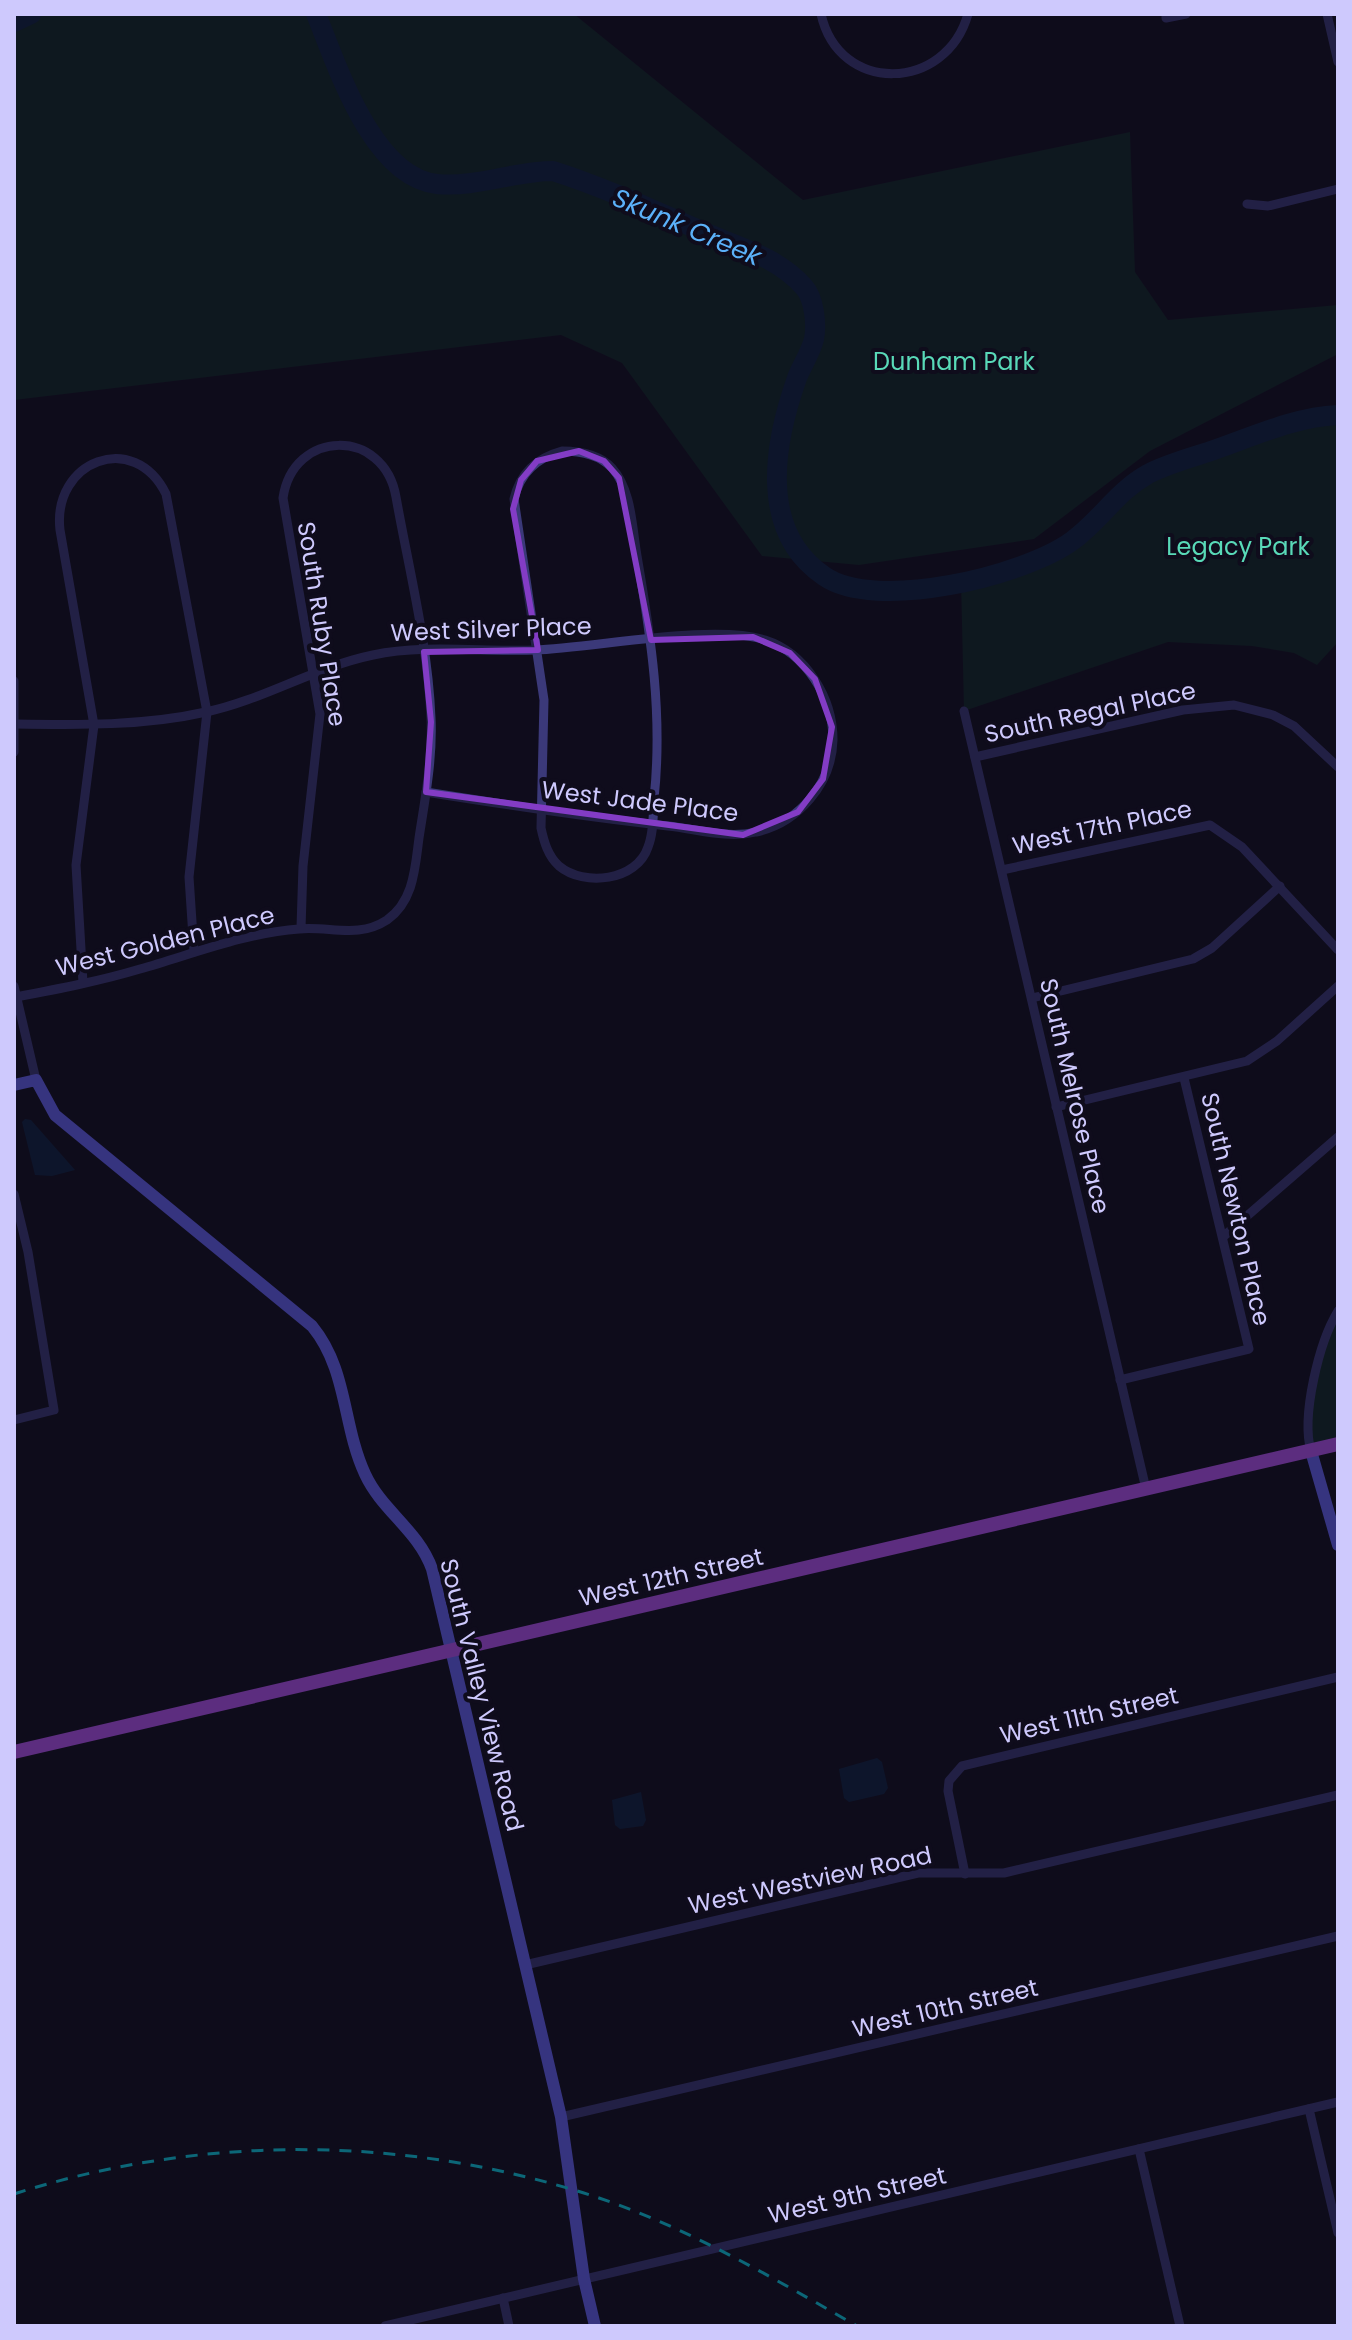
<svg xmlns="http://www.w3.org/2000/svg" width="1352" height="2340" font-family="Poppins,sans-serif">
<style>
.green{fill:#0f2625}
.water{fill:#0d213f}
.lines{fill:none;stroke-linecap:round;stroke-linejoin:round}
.river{stroke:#0d213f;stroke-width:20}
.street{stroke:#3b3979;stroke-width:9}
.secondary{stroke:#6664f9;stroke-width:12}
.primary{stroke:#ba55f8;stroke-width:14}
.rail{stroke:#09d5e9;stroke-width:3;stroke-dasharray:12 10;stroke-linecap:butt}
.marked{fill:none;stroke:#833cc5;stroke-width:6;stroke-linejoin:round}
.labels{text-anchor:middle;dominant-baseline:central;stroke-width:8;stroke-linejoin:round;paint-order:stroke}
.park-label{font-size:24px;fill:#59d9b8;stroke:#0f0c1c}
.street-label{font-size:24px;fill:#cec9fd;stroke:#0f0c1c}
.water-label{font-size:26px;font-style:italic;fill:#5bb1f9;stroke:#0f0c1c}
</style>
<rect width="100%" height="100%" fill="#0f0c1c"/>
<g class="green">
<polygon points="14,14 574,14 803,200 1130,132 1135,272 1168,320 1338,305 1338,354 1150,451 1034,539 859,565 762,556 622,363 561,335 14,400"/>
<path d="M1338,415V642L1317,665L1294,653L1252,646L1168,642L964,711L961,581C999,571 1044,565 1074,539C1091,525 1104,505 1121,491C1153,464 1296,417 1338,415Z"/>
<path d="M1338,1314V1444L1311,1451C1307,1406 1315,1353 1338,1314Z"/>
</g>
<g class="water">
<polygon points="25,1119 31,1120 75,1170 52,1176 35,1175 22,1122"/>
<polygon points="877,1758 882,1762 888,1788 884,1794 849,1802 844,1798 839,1769"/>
<polygon points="641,1792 646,1820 643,1826 620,1829 615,1825 612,1800"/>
</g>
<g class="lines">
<g class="river">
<path d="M316,14C337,65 372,177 437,184C475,188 515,171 553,171C603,187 651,209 699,230C735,246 777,256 804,287C814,298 817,324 814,339C811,352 802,365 797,378C774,443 758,531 824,576C875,612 1024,576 1072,541C1101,520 1116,492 1148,474C1167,464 1190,458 1211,451C1252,437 1294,417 1338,415"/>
<polyline points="14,22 31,14"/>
</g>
<g class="street">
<path d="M821,14C839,95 946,92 968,14"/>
<polyline points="1166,14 1166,18 1186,14"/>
<polyline points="1327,14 1338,62"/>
<polyline points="1247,204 1268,206 1338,189"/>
<path d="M562,451C580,451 599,454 612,468C632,490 632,528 637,556C651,637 663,715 654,799C653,814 654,832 648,847C637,881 584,887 559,866C548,856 544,842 541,828L544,700L514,499C520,473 536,458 562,451Z"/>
<polyline points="14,681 14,752"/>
<polyline points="964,711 1146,1489"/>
<path d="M16,724C79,725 144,726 206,712C263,700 315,667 373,655C424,644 482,652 535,650C594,648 714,623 765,640C806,653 833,698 833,740C832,784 798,823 756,832C727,839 697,829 668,826C587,817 507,805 426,792"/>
<polyline points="975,757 1183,710 1234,705 1273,715 1294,726 1338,767"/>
<polyline points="1002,870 1210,825 1242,847 1338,950"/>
<path d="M83,983L76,865L94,725L60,530C52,461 134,429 166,494L207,712L189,877L194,952"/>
<polyline points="14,986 36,1080"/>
<path d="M16,997C58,989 100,981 140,969C193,954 244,933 299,929C330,926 358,939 387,920C414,901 415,868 419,838C425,799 433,758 431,718C428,644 409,570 396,497C384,427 293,429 283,498L320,714L303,866L301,928"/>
<polyline points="1032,998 1193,959 1212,948 1280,886"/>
<polyline points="1056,1107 1247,1061 1277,1041 1338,986"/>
<polyline points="14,1194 28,1252 54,1410 14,1420"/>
<polyline points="1224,1236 1338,1137"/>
<polyline points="1120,1380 1249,1349 1184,1078"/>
<path d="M1311,1451C1301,1416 1319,1342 1338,1311"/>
<polyline points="965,1874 948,1791 949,1781 962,1766 1338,1677"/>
<polyline points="525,1965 918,1873 1004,1873 1338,1795"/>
<polyline points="1309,2109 1338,2233"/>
<polyline points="561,2117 1338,1936"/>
<polyline points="1139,2149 1180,2326"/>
<polyline points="503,2298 509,2326"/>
<polyline points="385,2326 1338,2102"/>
</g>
<g class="secondary">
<path d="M14,1085L36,1080L55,1115L312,1326C348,1370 342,1424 365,1474C382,1511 418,1530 432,1569L561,2117L584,2279L595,2326"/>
<polyline points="1311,1451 1338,1545"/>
</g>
<polyline class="primary" points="14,1752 1338,1444"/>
<path class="rail" d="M14,2194C195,2136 392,2135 574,2190C675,2220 766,2274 857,2326"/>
</g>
<path d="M0 0H1352V2340H0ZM579,451L604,461L619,478L651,640L753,637L790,653L815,679L832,727L823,779L798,812L743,835L426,792L431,722L424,652L538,650L513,509L521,480L537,461Z" fill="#0f0c1c" fill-opacity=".55" fill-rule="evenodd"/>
<path class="marked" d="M579,451L604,461L619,478L651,640L753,637L790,653L815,679L832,727L823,779L798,812L743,835L426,792L431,722L424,652L538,650L513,509L521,480L537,461Z"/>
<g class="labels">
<g class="park-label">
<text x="954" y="361">Dunham Park</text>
<text x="1238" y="546">Legacy Park</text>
</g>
<g class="street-label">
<text transform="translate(322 624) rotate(81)">South Ruby Place</text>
<text transform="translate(491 629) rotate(-2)">West Silver Place</text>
<text transform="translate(1090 712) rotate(-12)">South Regal Place</text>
<text transform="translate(640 801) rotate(7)">West Jade Place</text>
<text transform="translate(1102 827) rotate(-12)">West 17th Place</text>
<text transform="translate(165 941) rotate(-14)">West Golden Place</text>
<text transform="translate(1075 1096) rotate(77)">South Melrose Place</text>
<text transform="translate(1236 1209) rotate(77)">South Newton Place</text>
<text transform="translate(671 1577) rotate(-13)">West 12th Street</text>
<text transform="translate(482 1695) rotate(76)">South Valley View Road</text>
<text transform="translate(1089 1715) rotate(-13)">West 11th Street</text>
<text transform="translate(810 1880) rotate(-12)">West Westview Road</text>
<text transform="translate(945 2008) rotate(-13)">West 10th Street</text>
<text transform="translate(857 2195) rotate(-13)">West 9th Street</text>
</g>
<g class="water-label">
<text transform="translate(687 227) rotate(23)">Skunk Creek</text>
</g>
</g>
<rect width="1352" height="2340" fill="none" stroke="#cec9fd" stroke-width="32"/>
</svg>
